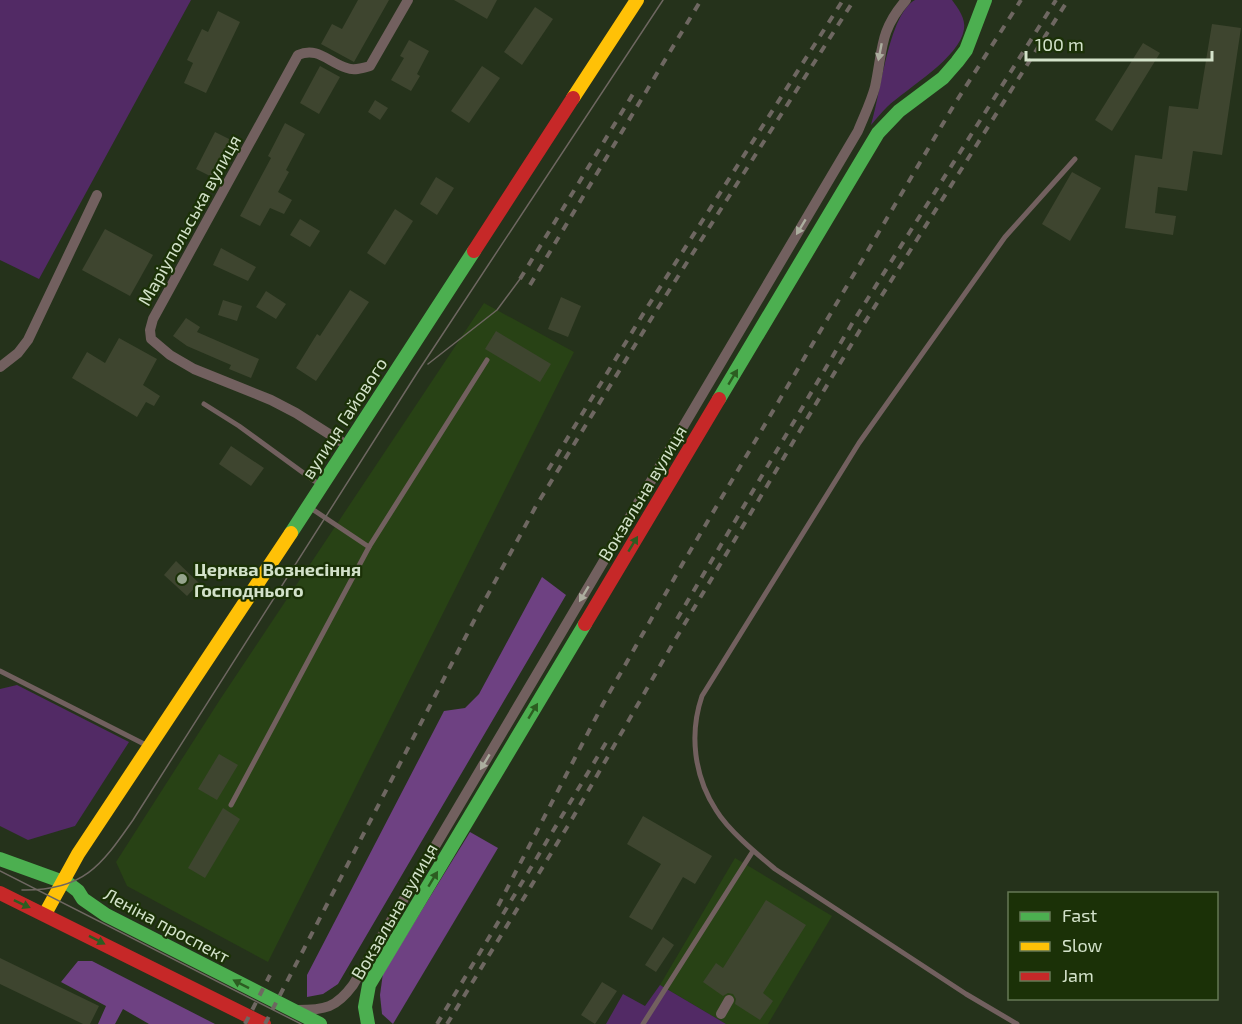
<svg xmlns="http://www.w3.org/2000/svg" width="1242" height="1024" font-family="'Exo 2',sans-serif">
<style>
.built{fill:#284215}
.green{fill:#522a65}
.forest{fill:#6e4182}
.building{fill:#3e452f}
.lines{fill:none;stroke-linecap:round;stroke-linejoin:round}
.lane{stroke:#72605f;stroke-width:5}
.street{stroke:#72605f;stroke-width:10}
.fast{stroke:#4caf50;stroke-width:14}
.slow{stroke:#ffc107;stroke-width:14}
.jam{stroke:#c62828;stroke-width:14}
.tram{stroke:#6e6761;stroke-width:1.5}
.rail{stroke:#6e6761;stroke-width:4;stroke-dasharray:8 8;stroke-linecap:butt}
.oneway{fill:#acae9f}
.oneway2{fill:#2c5d21}
.poi-dot{fill:#96a48d;stroke:#1b3107;stroke-width:2}
.labels{text-anchor:middle;dominant-baseline:central;stroke-width:4.5;stroke-linejoin:round;paint-order:stroke}
.street-label{font-size:18px;fill:#d3e2ca;stroke:#1b3107}
.poi-label{font-size:18px;font-weight:bold;fill:#d3e2ca;stroke:#1b3107;text-anchor:start}
</style>
<rect width="100%" height="100%" fill="#25321b"/>
<g class="built">
<polygon points="484,303 574,352 268,962 127,886 116,862 221,698"/>
<polygon points="735,858 832,916 768,1024 726,1024 660,985"/>
</g>
<g class="green">
<polygon points="0,0 191,0 39,279 0,260"/>
<path d="M915,0H952C958,8 966,19 964,29C960,58 907,88 887,107C881,113 876,119 871,125C881,94 888,15 915,0Z"/>
<polygon points="17,685 129,742 75,826 28,840 0,826 0,689"/>
<polygon points="660,985 726,1024 606,1024 623,994 645,1006"/>
</g>
<g class="forest">
<polygon points="542,577 566,595 338,984 323,994 307,997 307,975 444,711 465,708 479,694"/>
<polygon points="470,832 498,848 393,1024 382,1014 380,995 383,973"/>
<polygon points="78,961 92,961 215,1024 149,1024 123,1009 115,1024 98,1024 106,1006 61,982"/>
</g>
<g class="building">
<polygon points="358,0 389,0 354,62 321,44 332,24 342,29"/>
<polygon points="454,0 497,0 487,19"/>
<polygon points="535,7 553,19 522,65 504,52"/>
<polygon points="218,11 240,22 206,93 184,83 193,63 187,60 202,29 208,32"/>
<polygon points="1212,24 1241,28 1222,155 1193,151 1187,191 1158,187 1155,213 1176,216 1173,235 1125,228 1135,155 1162,159 1169,106 1198,109"/>
<polygon points="409,40 429,51 417,74 420,76 411,91 391,80 404,58 400,56"/>
<polygon points="1143,43 1160,53 1112,131 1095,120"/>
<polygon points="320,66 340,77 319,114 300,103"/>
<polygon points="482,66 500,78 469,123 451,111"/>
<polygon points="375,100 388,108 380,120 368,112"/>
<polygon points="285,123 305,134 286,170 289,172 278,192 292,200 284,214 270,208 260,226 240,216 271,158 268,156"/>
<polygon points="215,132 235,142 216,179 196,169"/>
<polygon points="1072,172 1101,188 1070,241 1042,224"/>
<polygon points="436,177 454,188 437,215 420,204"/>
<polygon points="395,209 413,221 385,265 367,253"/>
<polygon points="300,219 320,231 310,247 290,235"/>
<polygon points="105,229 153,255 130,296 82,270"/>
<polygon points="221,248 256,267 248,281 213,265"/>
<polygon points="350,290 369,302 316,381 296,368 317,334 320,336"/>
<polygon points="266,291 286,304 276,319 256,307"/>
<polygon points="561,297 581,306 568,337 548,329"/>
<polygon points="223,300 242,306 237,321 218,315"/>
<polygon points="186,318 200,327 197,332 259,359 251,378 229,369 231,365 187,346 173,336"/>
<polygon points="496,331 551,364 540,382 485,349"/>
<polygon points="119,338 157,359 143,385 160,396 154,406 146,402 137,417 72,378 87,352 105,363"/>
<polygon points="231,446 264,468 251,486 219,464"/>
<polygon points="176,561 199,583 187,596 164,575"/>
<polygon points="219,754 238,765 217,800 198,789"/>
<polygon points="223,808 240,819 205,878 188,868"/>
<polygon points="643,816 712,856 695,884 683,877 652,930 629,917 661,864 627,844"/>
<polygon points="766,900 806,925 763,993 773,1001 760,1020 735,1004 736,999 733,994 728,993 723,996 703,982 716,963 723,968"/>
<polygon points="663,937 674,945 656,972 645,965"/>
<polygon points="0,958 99,1006 90,1024 83,1024 0,984"/>
<polygon points="602,982 617,991 595,1024 581,1015"/>
</g>
<g class="lines">
<g class="lane">
<polyline points="204,404 239,426 320,485"/>
<polyline points="309,507 369,547"/>
<polyline points="0,671 148,746"/>
<polyline points="231,805 369,547 487,360"/>
<polyline points="643,1024 753,851"/>
<path d="M1017,1024L966,994L775,869C757,854 728,830 716,810C694,776 689,734 702,696L859,443L1005,237L1075,159"/>
</g>
<g class="street">
<polyline points="0,367 18,353 28,340 97,195"/>
<path d="M348,446L296,413L271,400L194,369L170,355L151,339L150,330L153,319L298,55C318,46 329,63 347,68C354,71 363,68 370,66L408,0"/>
<path d="M297,1010C325,1010 336,1008 353,985L858,131C864,116 871,102 875,87C883,50 879,31 906,0"/>
<polyline points="721,1014 729,1000"/>
</g>
<g class="fast">
<polyline points="719,399 878,133 899,111 943,78 957,62 966,50 985,0"/>
<polyline points="291,533 474,251"/>
<polyline points="0,859 69,884 78,891 83,899 106,915 320,1024"/>
<polyline points="368,1024 365,1007 369,985 585,624"/>
</g>
<g class="slow">
<polyline points="573,98 637,0"/>
<polyline points="45,914 78,854 291,533"/>
</g>
<g class="jam">
<polyline points="474,251 573,98"/>
<polyline points="585,624 719,399"/>
<polyline points="0,893 264,1024"/>
</g>
<g class="tram">
<polyline points="428,364 497,310 520,279"/>
<polyline points="0,871 301,1024"/>
<path d="M22,890C83,891 101,866 133,820L417,373L663,0"/>
</g>
<g class="rail">
<polyline points="520,279 633,94"/>
<polyline points="530,285 701,0"/>
<polyline points="548,470 648,306 843,0"/>
<polyline points="677,619 853,322 1056,0"/>
<polyline points="498,906 603,704 683,563 954,105 1021,0"/>
<polyline points="245,1024 270,975"/>
<polyline points="265,1024 479,611 536,506 656,311 854,0"/>
<polyline points="437,1024 607,741"/>
<polyline points="447,1024 572,819 672,645 860,330 1068,0"/>
</g>
</g>
<defs><path id="oneway-solid" d="M-6-.8H1V-3.2L6.5 0L1 3.2V.8H-6Z" transform="scale(1.5)"/></defs>
<g class="oneway">
<use href="#oneway-solid" transform="translate(880 52) rotate(101)"/>
<use href="#oneway-solid" transform="translate(801 227) rotate(121)"/>
<use href="#oneway-solid" transform="translate(584 594) rotate(121)"/>
<use href="#oneway-solid" transform="translate(485 762) rotate(121)"/>
</g>
<g class="oneway2">
<use href="#oneway-solid" transform="translate(733 377) rotate(-59)"/>
<use href="#oneway-solid" transform="translate(633 544) rotate(-59)"/>
<use href="#oneway-solid" transform="translate(533 711) rotate(-59)"/>
<use href="#oneway-solid" transform="translate(433 879) rotate(-59)"/>
<use href="#oneway-solid" transform="translate(22 904) rotate(25)"/>
<use href="#oneway-solid" transform="translate(97 940) rotate(27)"/>
<use href="#oneway-solid" transform="translate(241 984) rotate(-153)"/>
</g>
<circle class="poi-dot" cx="182" cy="579" r="6"/>
<g class="labels">
<g class="street-label">
<text transform="translate(189 220) rotate(-61)">Маріупольська вулиця</text>
<text transform="translate(344 418) rotate(-57)">вулиця Гайового</text>
<text transform="translate(642 493) rotate(-59)">Вокзальна вулиця</text>
<text transform="translate(394 911) rotate(-60)">Вокзальна вулиця</text>
<text transform="translate(167 925) rotate(28)">Леніна проспект</text>
</g>
<g class="poi-label">
<text x="194" y="569">Церква Вознесіння<tspan x="194" dy="21">Господнього</tspan></text>
</g>
</g>
<rect x="1008" y="892" width="210" height="108" fill="#1b3107" stroke="#657855" stroke-width="1.5"/>
<rect x="1020" y="912" width="30" height="9" fill="#4caf50" stroke="#657855" stroke-width="1.5"/>
<text x="1062" y="922" font-size="18" fill="#d3e2ca">Fast</text>
<rect x="1020" y="942" width="30" height="9" fill="#ffc107" stroke="#657855" stroke-width="1.5"/>
<text x="1062" y="952" font-size="18" fill="#d3e2ca">Slow</text>
<rect x="1020" y="972" width="30" height="9" fill="#c62828" stroke="#657855" stroke-width="1.5"/>
<text x="1062" y="982" font-size="18" fill="#d3e2ca">Jam</text>
<path d="M1026 51v9h186v-9" fill="none" stroke="#d3e2ca" stroke-width="3"/>
<text x="1035" y="51" font-size="18" fill="#d3e2ca" stroke="#1b3107" stroke-width="4.5" paint-order="stroke">100 m</text>
</svg>
